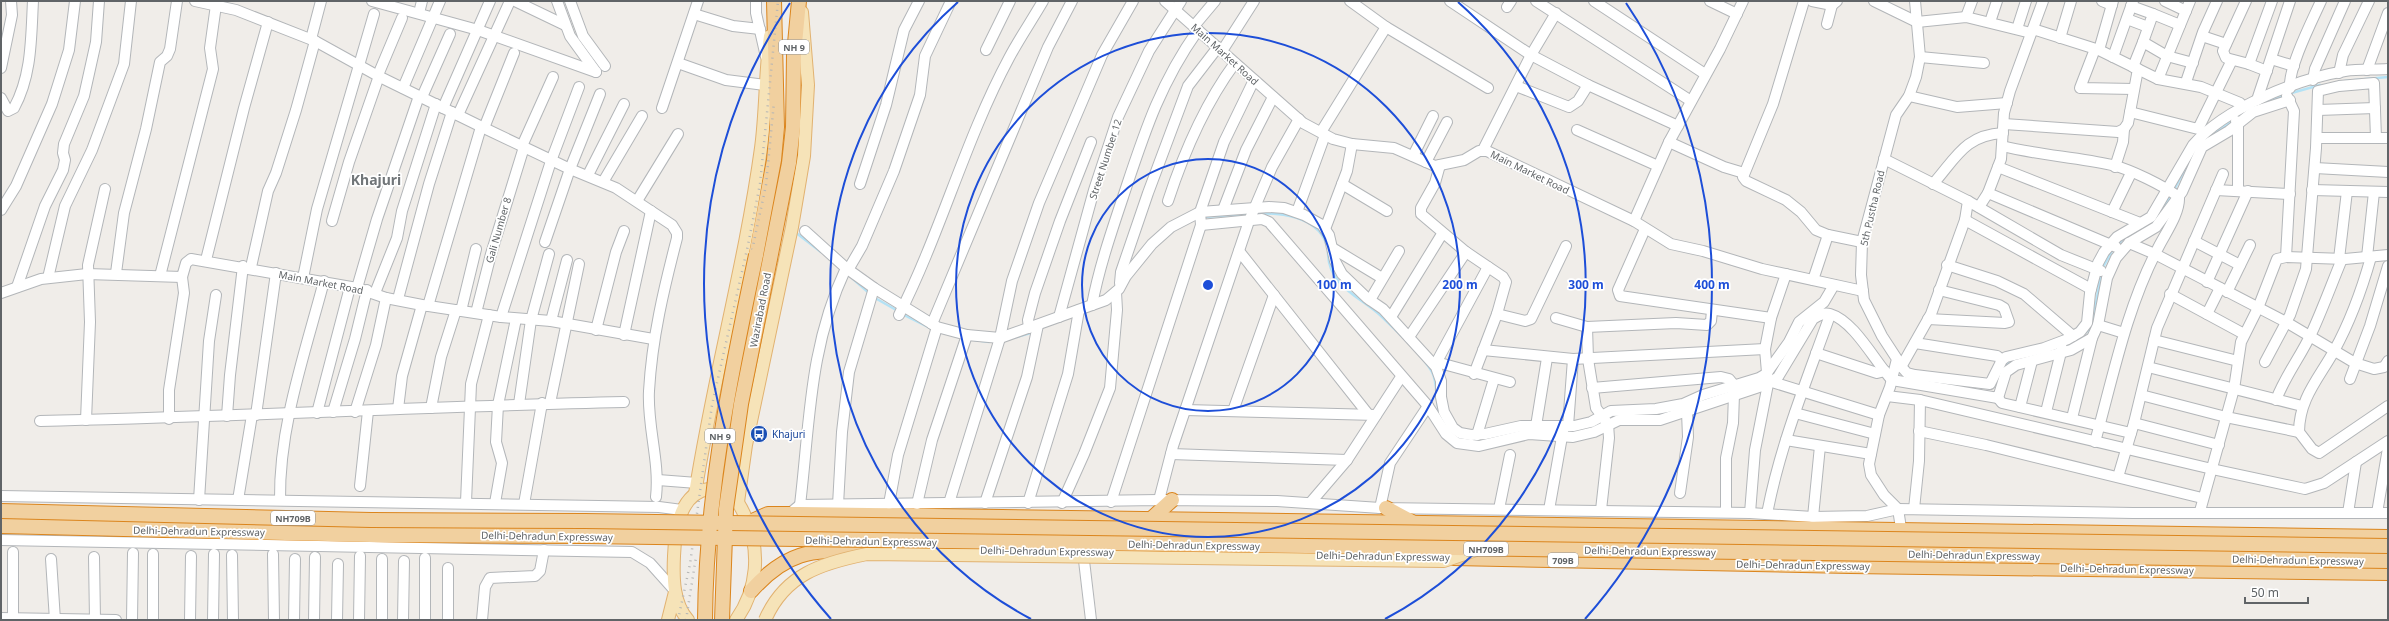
<svg xmlns="http://www.w3.org/2000/svg" width="2389" height="621" font-family="'Noto Sans',sans-serif">
<style>
.lines{fill:none;stroke-linecap:round;stroke-linejoin:round}
.stream{stroke:#b4e2f5;stroke-width:2.5}
.minor-casing{stroke:#b3b6b9;stroke-width:12}
.major-casing{stroke:#e1b271;stroke-width:14}
.highway-casing{stroke:#db851d;stroke-width:16}
.minor{stroke:#fff;stroke-width:10}
.major{stroke:#f6e3b8;stroke-width:12}
.highway{stroke:#f1d09f;stroke-width:14}
.rail{stroke:#b4b5b5;stroke-width:2.5;stroke-dasharray:1 5;stroke-linecap:butt}
.major-bridge-casing{stroke:#e1b271;stroke-width:14;stroke-linecap:butt}
.highway-bridge-casing{stroke:#db851d;stroke-width:16;stroke-linecap:butt}
.major-bridge{stroke:#f6e3b8;stroke-width:12}
.highway-bridge{stroke:#f1d09f;stroke-width:14}
.ring{fill:none;stroke:#1d4ed8;stroke-width:2}
.labels{text-anchor:middle;dominant-baseline:central;stroke-width:3.5;stroke-linejoin:round;paint-order:stroke}
.shield{fill:#fff;stroke:#909295;stroke-width:1}
.shield-label{font-size:9px;font-weight:bold;fill:#606467}
.street-label{font-size:10px;fill:#606467;stroke:#fff}
.transit-label{font-size:10px;fill:#164399;stroke:#fff;text-anchor:start}
.district-label{font-size:14px;font-weight:bold;fill:#717679;stroke:#fff}
.centre{fill:#1d4ed8;stroke:#fff;stroke-width:2}
.ring-label{font-size:12px;text-anchor:middle;font-weight:bold;fill:#1d4ed8;stroke:#fff;stroke-width:3.5;stroke-linejoin:round;paint-order:stroke}
</style>
<rect width="100%" height="100%" fill="#f0ede9"/>
<g class="lines">
<g class="stream">
<polyline points="2345,81 2388,77"/>
<polyline points="2288,94 2320,85"/>
<polyline points="2264,103 2284,96"/>
<polyline points="2210,137 2246,111"/>
<polyline points="2174,190 2194,152"/>
<path d="M1255,214C1279,212 1316,216 1326,243"/>
<polyline points="1203,217 1250,214"/>
<polyline points="795,232 821,252"/>
<polyline points="2117,246 2123,239 2156,220 2171,195"/>
<path d="M1328,252C1328,286 1359,296 1380,315C1393,327 1424,357 1432,372C1438,383 1435,399 1439,411"/>
<polyline points="2102,269 2113,249"/>
<polyline points="852,278 869,293"/>
<polyline points="875,298 898,311"/>
<polyline points="902,314 930,328"/>
<polyline points="2079,338 2092,327 2101,274"/>
<polyline points="975,340 989,342"/>
<polyline points="1006,340 1034,332"/>
<polyline points="2004,367 2012,360"/>
<polyline points="1650,415 1667,413"/>
<polyline points="1568,432 1578,431"/>
<polyline points="1456,436 1466,439"/>
<polyline points="1473,441 1488,439"/>
</g>
<defs>
<g id="minor">
<path d="M195,1L236,10L315,41L380,77L484,128L570,169L616,188L672,225L677,233V238C664,288 652,338 649,391C647,426 660,461 656,497"/>
<polyline points="372,1 478,30 596,72"/>
<polyline points="515,1 565,25"/>
<polyline points="557,1 570,36 596,72"/>
<polyline points="570,1 583,36 605,66"/>
<polyline points="756,1 756,13 766,57"/>
<polyline points="1165,1 1303,123 1333,139 1352,144 1394,148 1435,166 1464,160 1479,151 1487,151 1634,221 1671,244 1703,251 1762,269 1863,291"/>
<polyline points="1350,1 1386,27 1488,88"/>
<polyline points="1450,1 1531,55 1588,85 1678,126"/>
<polyline points="1536,1 1691,101"/>
<polyline points="1594,1 1705,74"/>
<polyline points="1710,1 1737,14"/>
<polyline points="1804,1 1773,104 1743,177 1746,181 1786,200 1801,212 1816,230 1828,235 1862,242"/>
<polyline points="1812,1 1832,5 1837,1"/>
<polyline points="1874,1 1917,22 1966,17 2031,33"/>
<polyline points="2102,1 2112,5"/>
<polyline points="2165,1 2186,11"/>
<polyline points="2246,1 2223,51 2226,58 2249,64 2267,71"/>
<polyline points="2131,6 2153,14 2143,42"/>
<polyline points="1507,7 1511,1"/>
<polyline points="420,9 422,1"/>
<polyline points="694,14 733,26 760,29"/>
<polyline points="2153,14 2180,25"/>
<polyline points="1966,17 1972,1"/>
<polyline points="2127,19 2148,27"/>
<polyline points="1990,22 1997,1"/>
<polyline points="1827,24 1832,5"/>
<polyline points="1194,26 1215,1"/>
<polyline points="2017,29 2026,1"/>
<polyline points="2033,29 2099,50 2158,79 2190,1"/>
<polyline points="2202,36 2226,44"/>
<polyline points="2060,38 2071,1"/>
<polyline points="311,39 321,1"/>
<polyline points="2095,49 2080,88 2134,89"/>
<polyline points="986,50 1010,1"/>
<polyline points="2099,50 2113,1"/>
<polyline points="1222,51 1254,1"/>
<polyline points="1920,57 1984,63"/>
<polyline points="2113,57 2133,1"/>
<polyline points="2271,59 2294,66"/>
<polyline points="678,63 726,80 765,85"/>
<polyline points="2249,64 2272,1"/>
<polyline points="2133,67 2143,42 2167,56 2193,63"/>
<polyline points="1,68 12,15 11,1"/>
<polyline points="2367,70 2388,13"/>
<polyline points="2339,73 2343,55 2369,1"/>
<polyline points="378,75 402,18"/>
<polyline points="2158,79 2201,87 2240,103 2243,107"/>
<polyline points="2313,80 2315,69 2345,1"/>
<polyline points="2186,82 2203,32 2217,1"/>
<polyline points="1516,86 1569,107 1578,101 1588,85"/>
<polyline points="403,88 440,1"/>
<path d="M2290,88C2288,68 2312,21 2321,1"/>
<polyline points="1909,96 1957,107 2007,103"/>
<polyline points="422,97 450,34"/>
<path d="M1,98L8,111L14,108C32,75 31,38 33,1"/>
<polyline points="2257,100 2290,1"/>
<polyline points="443,108 490,1"/>
<polyline points="662,108 698,1"/>
<polyline points="2318,110 2375,108"/>
<polyline points="2130,112 2198,129 2232,60"/>
<polyline points="458,115 510,1"/>
<polyline points="2236,121 2238,124 2238,191"/>
<polyline points="2004,124 2118,132 2124,129 2128,123 2138,69"/>
<polyline points="484,128 514,53"/>
<polyline points="1577,130 1658,166"/>
<polyline points="1321,132 1386,27"/>
<polyline points="2317,138 2388,138"/>
<polyline points="1669,142 1724,167 1744,173"/>
<polyline points="522,146 553,77"/>
<path d="M2002,146C2038,155 2076,157 2112,165C2132,170 2162,185 2179,197C2180,214 2164,235 2157,250C2126,310 2113,377 2095,442"/>
<polyline points="1483,150 1531,55 1556,13"/>
<polyline points="1413,156 1433,116"/>
<polyline points="1884,159 1968,201 2061,255 2101,271"/>
<polyline points="1426,162 1447,122"/>
<polyline points="1440,165 1435,183 1421,208 1421,214 1466,252 1503,277 1506,282 1497,314 1474,374"/>
<polyline points="1998,167 2140,223"/>
<polyline points="2115,167 2123,142 2124,129"/>
<polyline points="2315,168 2388,172"/>
<polyline points="588,175 624,104"/>
<polyline points="603,182 642,116"/>
<polyline points="860,184 886,105 904,30 919,1"/>
<polyline points="1342,184 1387,211"/>
<path d="M1933,184C1956,158 1965,135 2003,133"/>
<polyline points="2216,190 2290,194"/>
<polyline points="2312,190 2388,192"/>
<polyline points="1988,193 2116,247"/>
<polyline points="637,201 678,134"/>
<path d="M1168,201C1184,152 1204,105 1235,63"/>
<polyline points="1979,207 1988,193 2001,159 2004,113 2010,91 2043,1"/>
<polyline points="1,210 16,186 52,104 69,50 75,1"/>
<polyline points="1223,210 1246,150 1273,97"/>
<polyline points="1297,212 1325,135"/>
<polyline points="2112,212 2131,173"/>
<polyline points="1965,220 2091,289"/>
<polyline points="332,221 349,162 379,76"/>
<polyline points="1634,221 1669,142 1720,49 1743,1"/>
<path d="M1201,225L1262,219L1269,222L1428,406L1446,434L1457,443L1479,446L1529,434L1573,437L1594,432L1619,420H1660L1768,384L1778,377L1813,319C1818,316 1823,312 1830,314C1854,321 1874,360 1891,379"/>
<polyline points="1325,229 1347,171 1352,144"/>
<polyline points="1645,229 1618,290 1620,296 1771,318"/>
<polyline points="805,231 846,268 874,288 937,327 967,335 1000,338 1106,300 1119,289 1126,276 1152,244 1171,227 1200,212 1269,207 1284,208 1304,215 1322,225 1329,235 1335,261 1342,274 1367,298 1383,309 1436,367 1441,381 1441,397 1444,412 1453,428 1460,433 1471,435 1485,434 1521,426 1574,426 1591,422 1611,411 1656,409 1683,404 1703,395 1759,378 1766,374 1789,342 1799,322 1824,302 1834,285"/>
<polyline points="2194,241 2240,265"/>
<polyline points="545,242 570,169 600,94"/>
<polyline points="2129,243 2155,254 2286,322 2355,363 2374,369 2384,367 2388,361"/>
<polyline points="1334,249 1382,278"/>
<polyline points="1239,251 1368,414"/>
<polyline points="2286,257 2294,111 2287,96"/>
<polyline points="2367,257 2374,192"/>
<path d="M2371,257C2362,289 2350,322 2334,351C2319,378 2299,399 2299,432L2312,449L2319,453L2388,406"/>
<polyline points="2339,259 2347,191"/>
<polyline points="206,260 244,108 268,22"/>
<polyline points="1947,265 1997,281 2024,294 2073,336"/>
<polyline points="251,267 268,191 276,173 296,110 315,41"/>
<polyline points="848,270 862,246 894,171 920,95 925,56 951,1"/>
<polyline points="116,273 124,213 146,129 160,62 167,56 170,49 177,1"/>
<polyline points="160,276 213,69 210,48 216,5"/>
<polyline points="48,278 65,206 92,150 124,64 131,1"/>
<polyline points="303,278 317,209 374,14"/>
<polyline points="1813,280 1828,235"/>
<polyline points="2207,282 2248,191"/>
<polyline points="1120,283 1121,272 1148,193 1188,86 1218,47"/>
<polyline points="17,287 45,206 63,170 65,160 63,153 64,144 84,96 96,42 99,1"/>
<polyline points="357,288 377,219 419,96"/>
<polyline points="2227,292 2250,245"/>
<polyline points="1,293 41,279 87,274 182,277 186,263 191,259 357,288 386,298 422,305 501,317 551,321 653,339"/>
<polyline points="375,293 397,238 402,211 436,104"/>
<polyline points="2170,294 2244,334"/>
<polyline points="398,299 429,184 452,112"/>
<polyline points="1370,300 1399,251"/>
<path d="M1092,305C1099,268 1111,233 1123,197C1144,134 1159,85 1198,30"/>
<polyline points="428,306 481,127"/>
<polyline points="461,311 476,249"/>
<polyline points="476,313 491,254 524,147"/>
<polyline points="1497,314 1525,321 1531,319 1566,246"/>
<polyline points="2207,314 2220,288"/>
<path d="M899,315C941,232 965,140 1009,58C1019,39 1032,20 1043,1"/>
<polyline points="501,317 551,161 579,87"/>
<polyline points="1059,317 1094,190 1118,117 1149,51 1181,1"/>
<polyline points="1391,317 1442,234"/>
<polyline points="1556,318 1587,327 1676,323 1707,325 1711,321 1712,311"/>
<polyline points="1928,319 2005,323 2009,322 2004,308 1999,305 1939,290"/>
<polyline points="551,321 567,260"/>
<polyline points="932,324 1048,47 1072,1"/>
<polyline points="2098,325 2124,333"/>
<polyline points="1587,327 1588,359 1596,408 1608,424 1609,438 1601,510"/>
<polyline points="1029,328 1028,320 1035,293 1060,221 1091,142"/>
<polyline points="596,330 616,252 624,231"/>
<polyline points="624,335 651,211"/>
<polyline points="1409,337 1466,252"/>
<polyline points="2154,340 2238,361"/>
<polyline points="1915,343 1997,356 2002,360"/>
<polyline points="1483,350 1573,359 1765,349"/>
<polyline points="1816,353 1877,373 1885,371"/>
<polyline points="1436,362 1510,382"/>
<polyline points="2265,362 2290,315 2306,269 2316,148 2318,91 2339,86 2374,83 2376,138"/>
<path d="M1898,363L1907,373L1915,375L1990,384L2002,360L2006,357L2044,348L2068,339L2080,332L2087,323L2090,293L2098,263L2104,252L2117,237L2151,217L2193,145C2225,108 2297,79 2345,71C2359,69 2374,70 2388,69"/>
<polyline points="1435,365 1488,267"/>
<polyline points="1901,367 1931,314 1965,220 1968,201"/>
<polyline points="2148,367 2302,406"/>
<polyline points="2350,379 2370,326 2388,266"/>
<polyline points="1892,380 1998,398 2006,372 2016,365 2071,350 2092,338 2098,325 2107,278 2116,258 2129,243 2156,227 2182,192 2202,147 2229,131 2253,112 2290,100"/>
<polyline points="1772,382 1879,415"/>
<polyline points="1592,388 1721,377 1729,379 1734,385"/>
<polyline points="2141,395 2226,417 2299,432"/>
<polyline points="1887,396 1920,400 2212,469 2305,489 2324,483 2388,441"/>
<polyline points="1998,398 2002,403 2131,433"/>
<path d="M2276,400C2285,376 2301,356 2312,332C2323,308 2332,283 2342,259"/>
<polyline points="550,403 579,264"/>
<polyline points="519,404 531,320 549,254"/>
<polyline points="2020,407 2032,361"/>
<polyline points="431,408 441,357 456,310"/>
<polyline points="398,409 402,376 422,305"/>
<polyline points="1185,410 1376,415"/>
<polyline points="1233,411 1274,295"/>
<polyline points="333,412 355,339 367,290"/>
<polyline points="355,412 376,345 386,298"/>
<polyline points="2046,412 2062,348"/>
<polyline points="317,413 350,287"/>
<polyline points="1795,413 1875,434"/>
<polyline points="256,415 276,273"/>
<polyline points="227,416 230,375 243,266"/>
<polyline points="2072,418 2092,338"/>
<polyline points="169,419 169,390 184,293 182,277"/>
<polyline points="86,420 90,322 88,265 105,189"/>
<path d="M40,421C235,417 430,406 624,402"/>
<polyline points="2134,423 2219,445"/>
<polyline points="1536,426 1547,358"/>
<polyline points="1568,426 1573,359"/>
<polyline points="1919,431 1986,445 2202,498"/>
<polyline points="1477,435 1494,379"/>
<polyline points="1786,440 1871,454"/>
<polyline points="1171,454 1347,460"/>
<polyline points="2118,477 2134,423 2157,328 2223,174"/>
<polyline points="658,480 697,483"/>
<polyline points="360,486 368,411"/>
<polyline points="1680,493 1688,437 1687,412"/>
<polyline points="1,496 659,507 682,510"/>
<polyline points="199,500 209,341 216,295"/>
<polyline points="238,500 252,415"/>
<path d="M280,500C279,426 305,353 324,281"/>
<polyline points="1159,500 1173,446 1249,221 1272,167 1299,119"/>
<polyline points="466,502 471,384 489,315"/>
<polyline points="1111,502 1201,225 1200,212 1224,142 1254,80"/>
<polyline points="1311,502 1347,460 1401,377"/>
<polyline points="495,503 502,463 496,442 498,405 516,319"/>
<polyline points="949,503 1000,338 1012,281 1039,203 1102,55 1133,1"/>
<polyline points="985,503 1027,377 1038,325"/>
<polyline points="1028,503 1068,374 1079,310"/>
<polyline points="1062,503 1084,454 1110,388 1117,310 1116,292"/>
<polyline points="524,504 542,403"/>
<polyline points="889,504 898,455 937,327"/>
<polyline points="917,504 932,440 967,335"/>
<path d="M800,505C810,421 809,347 846,268"/>
<polyline points="838,505 842,432 849,372 874,288"/>
<polyline points="1380,508 1390,463 1428,406"/>
<polyline points="1499,509 1510,455"/>
<polyline points="1914,509 1919,461 1920,400"/>
<polyline points="1549,510 1563,431"/>
<polyline points="2200,511 2234,389 2241,342 2258,308 2277,259 2286,257 2345,259 2388,255"/>
<polyline points="1726,512 1726,458 1733,423 1734,394"/>
<polyline points="1750,513 1755,450 1768,384 1765,349 1771,318 1786,274"/>
<polyline points="2348,513 2356,462"/>
<polyline points="2377,513 2388,448"/>
<polyline points="789,514 800,505 1159,500 1277,501 1380,508 1750,513 1813,517 1867,516 1898,509 2133,513 2388,513"/>
<path d="M1767,514C1780,445 1807,380 1830,315"/>
<polyline points="1813,517 1820,446"/>
<polyline points="1,540 632,552 650,563 675,591"/>
<polyline points="13,552 13,620"/>
<polyline points="1083,552 1091,620"/>
<polyline points="273,554 274,620"/>
<polyline points="232,555 233,620"/>
<polyline points="94,557 95,620"/>
<polyline points="51,559 55,620"/>
<polyline points="1906,560 1898,509 1884,495 1871,475 1869,464 1879,415 1890,387 1897,359 1882,336 1864,300 1861,275 1862,242 1896,115 1909,96 1916,77 1920,57 1915,1"/>
<polyline points="448,568 448,620"/>
<polyline points="1,618 116,620"/>
<polyline points="132,620 133,553"/>
<polyline points="153,620 153,554"/>
<polyline points="190,620 191,556"/>
<polyline points="213,620 214,554"/>
<polyline points="294,620 295,559"/>
<polyline points="314,620 315,557"/>
<polyline points="337,620 338,564"/>
<polyline points="359,620 360,556"/>
<polyline points="382,620 382,559"/>
<polyline points="403,620 404,561"/>
<polyline points="425,620 425,558"/>
<polyline points="482,620 485,587 490,578 535,576 540,571 544,550"/>
</g>
<g id="major">
<path d="M695,494C713,378 745,264 761,148C766,111 765,73 770,36"/>
<polyline points="738,502 746,445 792,227 804,156 808,85 802,12"/>
<polyline points="668,620 675,592"/>
<path d="M688,620C673,603 673,578 674,556C675,532 679,493 709,489C717,488 727,491 734,498C739,503 742,509 745,516C761,550 758,589 736,620"/>
</g>
<g id="highway">
<polyline points="756,255 774,160 777,127 774,1"/>
<polyline points="770,259 789,163 793,127 794,54 799,1"/>
<polyline points="1386,508 1412,522"/>
<polyline points="1,511 371,520 584,521"/>
<polyline points="1150,520 1172,500"/>
<polyline points="748,523 768,514 799,514 2388,537"/>
<polyline points="1,526 370,535 584,536"/>
<polyline points="1453,558 1850,566 2388,573"/>
<path d="M751,591C791,546 817,551 872,550"/>
</g>
</defs>
<use href="#minor" class="minor-casing"/>
<use href="#major" class="major-casing"/>
<use href="#highway" class="highway-casing"/>
<use href="#minor" class="minor"/>
<use href="#major" class="major"/>
<use href="#highway" class="highway"/>
<g class="rail">
<polyline points="736,326 766,185 774,102"/>
<polyline points="678,620 690,564 712,405 748,245 760,184 778,1"/>
<polyline points="686,620 696,557"/>
</g>
<defs>
<path id="major-bridge" d="M765,620C785,574 822,563 867,554L1444,561L1476,550"/>
<g id="highway-bridge">
<polyline points="584,521 2388,546"/>
<polyline points="584,536 2388,561"/>
<path d="M705,620C706,494 730,377 756,255"/>
<polyline points="722,620 726,509 741,404 770,259"/>
</g>
</defs>
<use href="#major-bridge" class="major-bridge-casing"/>
<use href="#highway-bridge" class="highway-bridge-casing"/>
<use href="#major-bridge" class="major-bridge"/>
<use href="#highway-bridge" class="highway-bridge"/>
</g>
<g class="ring">
<circle cx="1208" cy="285" r="126"/>
<circle cx="1208" cy="285" r="252"/>
<path d="M1031 619A378 378 0 0 1 958 2M1458 2A378 378 0 0 1 1385 619"/>
<path d="M831 619A504 504 0 0 1 790 3M1626 3A504 504 0 0 1 1585 619"/>
</g>
<defs>
<symbol id="bus-disc" viewBox="-11 -11 22 22"><circle r="9.5" fill="#1a4fb4" stroke="#fff"/><path d="M-5-6H5V4H4V6H2V4H-2V6H-4V4H-5ZM-3.5-4V0h7V-4ZM-3.5 1.2v1.5H-2V1.2ZM2 1.2v1.5H3.5V1.2Z" fill="#fff"/></symbol>
</defs>
<g fill-rule="evenodd">
<use href="#bus-disc" x="749" y="424" width="20" height="20"/>
</g>
<g class="labels">
<g class="shield">
<rect x="779" y="40" width="30" height="14" rx="3"/>
<rect x="705" y="429" width="30" height="14" rx="3"/>
<rect x="271" y="511" width="44" height="14" rx="3"/>
<rect x="1464" y="542" width="44" height="14" rx="3"/>
<rect x="1548" y="553" width="30" height="14" rx="3"/>
</g>
<g class="shield-label">
<text x="794" y="47">NH 9</text>
<text x="720" y="436">NH 9</text>
<text x="293" y="518">NH709B</text>
<text x="1486" y="549">NH709B</text>
<text x="1563" y="560">709B</text>
</g>
<g class="street-label">
<text transform="translate(1225 54) rotate(42)">Main Market Road</text>
<text transform="translate(1105 159) rotate(-72)">Street Number 12</text>
<text transform="translate(1530 172) rotate(26)">Main Market Road</text>
<text transform="translate(1872 208) rotate(-77)">5th Pustha Road</text>
<text transform="translate(498 230) rotate(-74)">Gali Number 8</text>
<text transform="translate(321 282) rotate(11)">Main Market Road</text>
<text transform="translate(760 310) rotate(-79)">Wazirabad Road</text>
<text transform="translate(199 531) rotate(1)">Delhi-Dehradun Expressway</text>
<text transform="translate(547 536) rotate(1)">Delhi-Dehradun Expressway</text>
<text transform="translate(871 541) rotate(1)">Delhi-Dehradun Expressway</text>
<text transform="translate(1194 545) rotate(1)">Delhi-Dehradun Expressway</text>
<text transform="translate(1047 551) rotate(1)">Delhi–Dehradun Expressway</text>
<text transform="translate(1650 551) rotate(1)">Delhi-Dehradun Expressway</text>
<text transform="translate(1974 555) rotate(1)">Delhi-Dehradun Expressway</text>
<text transform="translate(1383 556) rotate(1)">Delhi–Dehradun Expressway</text>
<text transform="translate(2298 560) rotate(1)">Delhi-Dehradun Expressway</text>
<text transform="translate(1803 565) rotate(1)">Delhi–Dehradun Expressway</text>
<text transform="translate(2127 569) rotate(1)">Delhi–Dehradun Expressway</text>
</g>
<g class="transit-label">
<text x="772" y="434">Khajuri</text>
</g>
<g class="district-label">
<text x="376" y="179">Khajuri</text>
</g>
</g>
<circle cx="1208" cy="285" r="6" class="centre"/>
<g class="ring-label">
<text x="1334" y="289">100 m</text>
<text x="1460" y="289">200 m</text>
<text x="1586" y="289">300 m</text>
<text x="1712" y="289">400 m</text>
</g>
<rect width="2389" height="621" fill="none" stroke="#606467" stroke-width="4"/>
<path d="M2245 597v6h63v-6" fill="none" stroke="#606467" stroke-width="2"/>
<text x="2251" y="597" font-size="12" fill="#606467" stroke="#ffffff" stroke-width="3" paint-order="stroke">50 m</text>
</svg>
